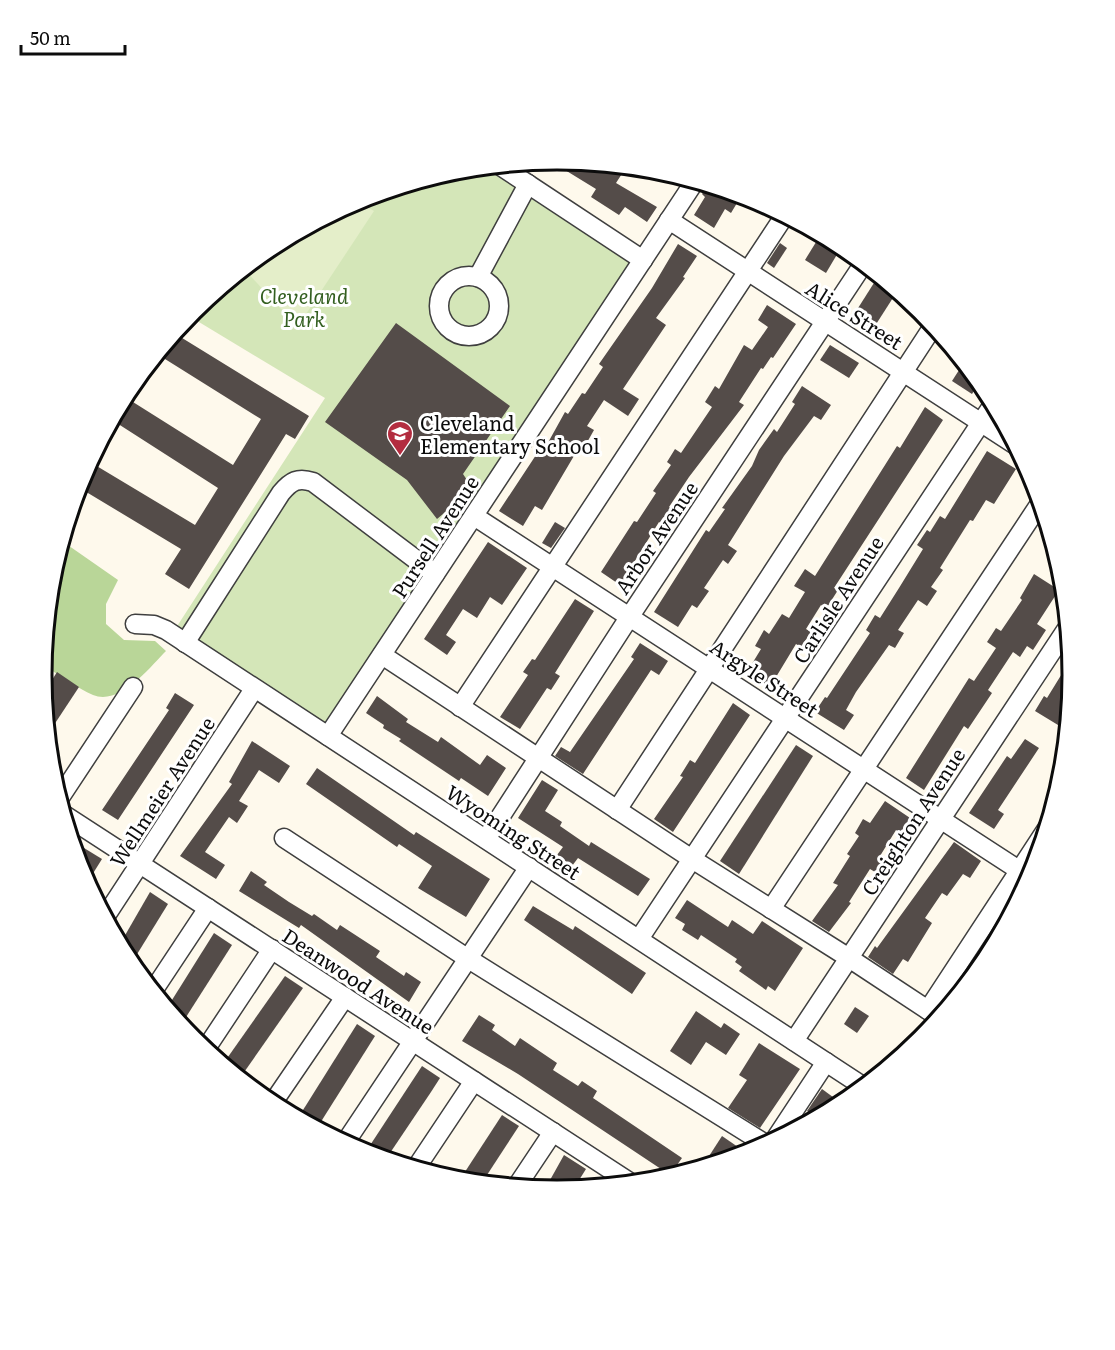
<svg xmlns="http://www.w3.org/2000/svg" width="1115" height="1350" font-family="Literata,serif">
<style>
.green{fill:#d4e6b8}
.forest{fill:#b9d698}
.pitch{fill:#e4eec9}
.building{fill:#544c49}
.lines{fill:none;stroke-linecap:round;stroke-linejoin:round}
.minor-casing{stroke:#3f3f3f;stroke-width:21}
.minor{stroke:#fff;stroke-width:18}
.labels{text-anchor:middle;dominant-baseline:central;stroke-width:6;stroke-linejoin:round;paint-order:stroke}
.park-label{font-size:20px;font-style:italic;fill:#335f20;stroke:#fff}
.street-label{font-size:20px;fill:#0c0c0c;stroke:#fff}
.poi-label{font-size:20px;fill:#0c0c0c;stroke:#fff;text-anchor:start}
.rim{fill:none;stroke:#0c0c0c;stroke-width:3}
</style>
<rect width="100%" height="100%" fill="#fef9ec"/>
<polygon class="green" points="499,165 643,260 328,736 172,634 325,398 189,316 271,246 361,199 457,169"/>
<path class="forest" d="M62,541L118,580L106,604V624L124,640L155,641L166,651C150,667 120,706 93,695C77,688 62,677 48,668C41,627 50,580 62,541Z"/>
<polygon class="pitch" points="357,201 374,211 302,320 281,309 244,269 271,246"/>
<g class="building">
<polygon points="571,161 596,163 603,168 606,164 627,166 616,183 657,207 647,222 625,207 619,215 591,197 596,189 565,170"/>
<polygon points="708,185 740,198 731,213 725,209 714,228 694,215 705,197 702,194"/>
<polygon points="821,234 842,246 826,273 805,260"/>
<polygon points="780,243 787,248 774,268 767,263"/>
<polygon points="678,244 697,256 683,277 685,278 656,318 666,325 623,389 639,399 628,416 604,400 587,426 594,430 585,446 581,444 542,510 535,506 523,526 499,511 536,455 540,457 565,412 568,414 582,393 585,394 603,367 599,364 652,288"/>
<polygon points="879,275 898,290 873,329 853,316"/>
<polygon points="767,305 796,324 773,358 771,357 763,369 761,368 739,402 744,405 689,477 669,507 672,509 662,524 659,522 620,585 601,572 634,521 637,522 656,493 653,491 671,465 667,462 675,449 681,453 712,407 705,402 715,386 719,389 744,345 752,350 768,327 758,320"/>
<polygon points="396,323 510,406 463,474 473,489 437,519 407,480 325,422"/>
<polygon points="174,333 309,416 295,439 286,434 189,589 165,574 181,549 78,487 90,462 195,525 218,488 112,420 125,397 233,465 261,419 157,354"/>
<polygon points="830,345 859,363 849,378 820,360"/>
<polygon points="961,367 980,381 972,394 952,381"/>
<polygon points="802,386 831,405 821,420 814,416 784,456 728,545 737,551 728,564 723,560 704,588 709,591 697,608 692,605 678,627 654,612 706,530 709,532 725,509 722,508 752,466 759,450 774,429 777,432 795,404 792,402"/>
<polygon points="925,407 943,420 834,588 838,590 826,609 821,605 806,629 811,632 801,647 796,644 770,687 747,672 761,649 755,646 764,630 769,634 782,614 789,618 805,592 794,586 805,569 815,576 897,446 900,448"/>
<polygon points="987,451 1016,469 994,504 986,500 973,521 970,520 940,568 943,570 931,587 937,591 927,606 918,600 898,630 904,633 895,648 889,645 856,692 846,710 854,715 844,730 815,712 825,697 827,698 870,633 866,630 875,615 880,618 899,588 923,549 917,545 927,530 930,532 940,516 945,519"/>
<polygon points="555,522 565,528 551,548 542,543"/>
<polygon points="488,542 527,568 502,605 490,597 477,618 463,609 446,635 456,642 447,655 424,639"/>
<polygon points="1034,574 1059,590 1037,624 1046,630 1033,650 1027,646 1020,657 1013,652 988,690 992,693 968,729 964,726 924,790 906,778 969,678 974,681 996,648 987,642 996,628 1001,631 1022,600 1020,598"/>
<polygon points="575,599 594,611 555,673 560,676 551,690 547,688 520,729 500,717 528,675 523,672 532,659 535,660"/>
<polygon points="640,643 668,661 659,675 651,670 583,774 555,756 561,747 570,752 634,659 631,657"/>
<polygon points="57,672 79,687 48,734 44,693"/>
<polygon points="1063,672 1073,678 1070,706 1058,725 1035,711 1044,696 1047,698"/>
<polygon points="175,693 194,705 118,820 102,810 169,710 166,708"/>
<polygon points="377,696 408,719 406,722 438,742 441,737 480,765 487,755 506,768 488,796 461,778 459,781 399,741 401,739 383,728 384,725 366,713"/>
<polygon points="733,703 750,715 673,832 654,819 683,777 680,776 690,760 695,763"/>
<polygon points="1025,739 1039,748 998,810 1004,814 994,829 969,813 1007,756 1011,759"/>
<polygon points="252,741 290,766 279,783 259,770 239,801 248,806 237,823 229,817 205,852 225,865 216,879 180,856 232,784 229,782"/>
<polygon points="796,745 813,756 739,874 720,861"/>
<polygon points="317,768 414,835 416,832 490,879 466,917 418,888 432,866 399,844 397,847 306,784"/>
<polygon points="542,780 558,790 545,811 562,822 560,826 589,846 591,842 650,879 638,896 578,858 572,866 557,855 563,847 518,818"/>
<polygon points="885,801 913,820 903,835 896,830 880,856 884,859 875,872 870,869 849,902 851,903 829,932 812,921 838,885 833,883 850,856 847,854 859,836 855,833 863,819 870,823"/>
<polygon points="954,842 981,861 970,878 963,874 947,896 942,893 925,918 932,923 908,962 903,959 893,974 868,957 875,946 877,948"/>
<polygon points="84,848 102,859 87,883 77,858"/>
<polygon points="251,871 267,882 264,885 289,902 312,916 314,914 337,930 340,925 380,951 376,957 404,976 406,972 421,982 409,1002 301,925 299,928 239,891"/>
<polygon points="150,892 168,904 131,964 120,944"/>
<polygon points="687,900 728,927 732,920 753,934 762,921 803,948 775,991 768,986 766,990 739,971 742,967 735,962 737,959 701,935 698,940 682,930 685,924 675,918"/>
<polygon points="533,906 573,930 575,926 646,973 632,994 524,920"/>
<polygon points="214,933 232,945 181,1025 167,1008"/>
<polygon points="285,976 303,988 240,1078 223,1064"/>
<polygon points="855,1007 869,1016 857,1033 844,1024"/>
<polygon points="696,1011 721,1028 724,1023 740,1034 726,1055 706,1042 691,1065 670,1051"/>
<polygon points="479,1015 495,1025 492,1030 515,1046 520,1038 557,1063 553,1070 578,1086 582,1081 597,1091 593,1098 682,1158 670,1175 518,1074 462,1041"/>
<polygon points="357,1024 375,1036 317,1128 298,1118"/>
<polygon points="759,1043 800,1069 760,1128 728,1108 747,1080 739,1075"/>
<polygon points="422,1066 440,1078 431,1092 386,1159 365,1153"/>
<polygon points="822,1089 837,1100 829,1111 818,1118 807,1111"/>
<polygon points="502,1115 519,1126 487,1175 481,1183 459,1181"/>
<polygon points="722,1136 738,1147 730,1159 702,1167"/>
<polygon points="564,1155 586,1169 576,1185 572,1183 568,1189 545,1189"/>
</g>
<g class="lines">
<defs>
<g id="minor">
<polyline points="499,165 643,260"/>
<polyline points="669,220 1017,446"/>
<circle cx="469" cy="306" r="30"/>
<polyline points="478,277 528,184"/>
<polyline points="474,516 1031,878"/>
<polyline points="135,624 154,625 166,630 864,1087"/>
<path d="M185,643L281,493C291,481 298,477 313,482L435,574"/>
<polyline points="382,655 692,859 849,958 940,1018"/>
<polyline points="460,707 785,215"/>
<polyline points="328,736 695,181"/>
<polyline points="59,799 133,687"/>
<polyline points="617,810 934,325"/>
<polyline points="63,814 631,1183"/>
<polyline points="284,838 467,958 767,1145"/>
<polyline points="486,839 630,616 864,263"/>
<polyline points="771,909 1041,502"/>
<polyline points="105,917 254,689"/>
<polyline points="639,939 994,403"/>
<polyline points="153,991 208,908"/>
<polyline points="928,1010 1048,827"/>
<polyline points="794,1041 1068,627"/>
<polyline points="205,1050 272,949"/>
<polyline points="272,1104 345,997"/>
<polyline points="774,1141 826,1062"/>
<polyline points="345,1143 529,867"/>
<polyline points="416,1168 474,1081"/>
<polyline points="517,1186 553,1132"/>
</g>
</defs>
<use href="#minor" class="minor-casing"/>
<use href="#minor" class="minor"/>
</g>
<defs>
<symbol id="school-pin" viewBox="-11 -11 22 30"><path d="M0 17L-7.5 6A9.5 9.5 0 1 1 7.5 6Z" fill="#b32c3f" stroke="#fff"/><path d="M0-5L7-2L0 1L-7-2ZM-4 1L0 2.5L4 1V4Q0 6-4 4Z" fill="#fff"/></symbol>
</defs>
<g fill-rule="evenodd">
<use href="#school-pin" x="385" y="419" width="30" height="40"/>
</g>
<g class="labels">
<g class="park-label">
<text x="304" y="295">Cleveland<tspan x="304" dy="23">Park</tspan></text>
</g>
<g class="street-label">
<text transform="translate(855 314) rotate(32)">Alice Street</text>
<text transform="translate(434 536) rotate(-57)">Pursell Avenue</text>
<text transform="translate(655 537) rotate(-56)">Arbor Avenue</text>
<text transform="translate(837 599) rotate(-57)">Carlisle Avenue</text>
<text transform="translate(765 677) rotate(33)">Argyle Street</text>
<text transform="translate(161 791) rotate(-57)">Wellmeier Avenue</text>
<text transform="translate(912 821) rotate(-57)">Creighton Avenue</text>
<text transform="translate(514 831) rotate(33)">Wyoming Street</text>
<text transform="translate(359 980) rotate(33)">Deanwood Avenue</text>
</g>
<g class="poi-label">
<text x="420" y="422">Cleveland<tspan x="420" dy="23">Elementary School</tspan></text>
</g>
</g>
<path d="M0 0H1115V1350H0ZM52 675a505 505 0 1 1 1010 0a505 505 0 1 1-1010 0Z" fill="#fff" fill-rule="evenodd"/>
<path class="rim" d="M52 675a505 505 0 1 1 1010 0a505 505 0 1 1-1010 0Z"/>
<path d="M21 45v9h104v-9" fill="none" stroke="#0c0c0c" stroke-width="3"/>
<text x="30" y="45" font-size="18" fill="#0c0c0c" stroke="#ffffff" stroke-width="4.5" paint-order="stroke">50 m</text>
</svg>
